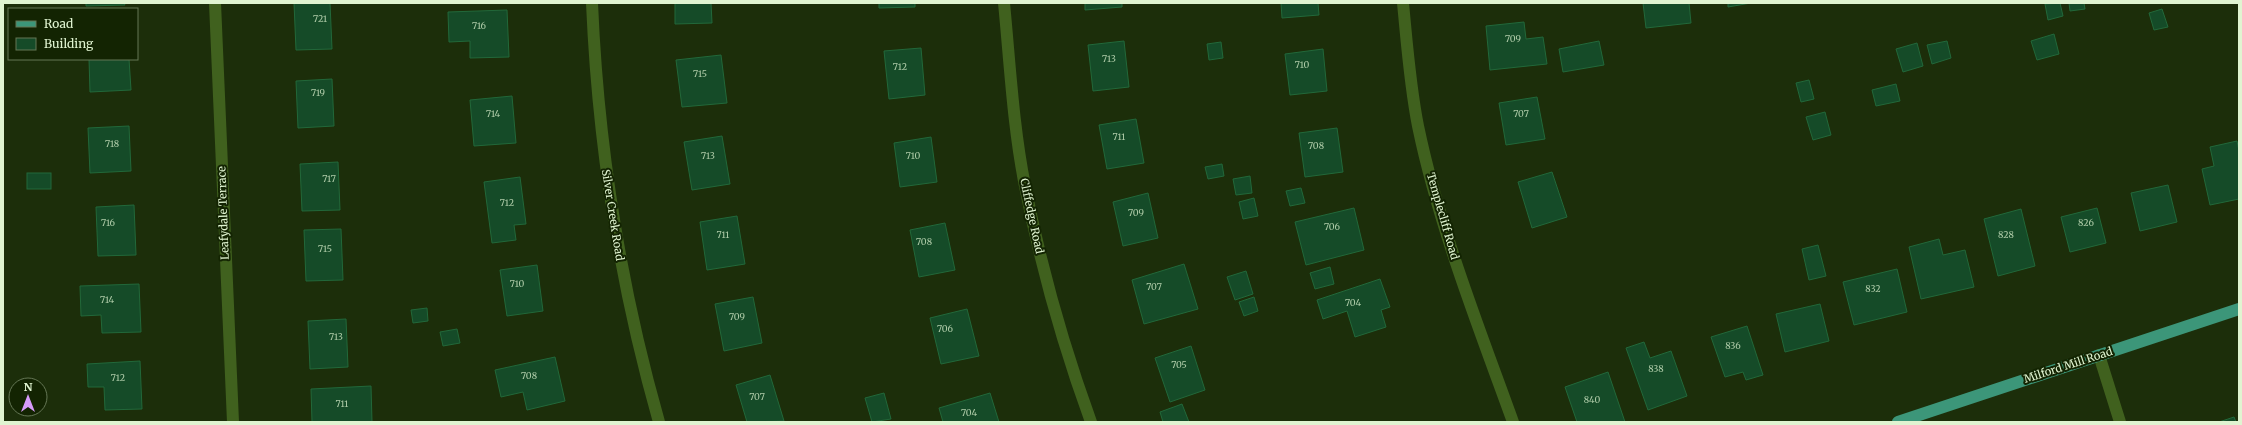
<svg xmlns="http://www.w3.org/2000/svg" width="2242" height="425" font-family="Merriweather,serif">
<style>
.building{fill:#154b28;stroke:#22683a}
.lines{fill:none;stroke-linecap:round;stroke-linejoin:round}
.minor{stroke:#40611e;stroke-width:12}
.major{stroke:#3c9679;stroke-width:12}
.labels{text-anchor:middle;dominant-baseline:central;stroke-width:4;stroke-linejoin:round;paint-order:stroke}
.number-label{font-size:9px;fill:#adcaa7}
.street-label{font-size:11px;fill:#e0f4d1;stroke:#132402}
</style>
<rect width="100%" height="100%" fill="#1c2e0a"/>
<g class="building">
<polygon points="86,3 124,3 125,5 86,6"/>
<polygon points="294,3 330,3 332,49 296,50"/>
<polygon points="675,3 711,3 712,23 675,24"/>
<polygon points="879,3 915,3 915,7 879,8"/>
<polygon points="1085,3 1122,3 1122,7 1085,10"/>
<polygon points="1281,3 1318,3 1319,15 1282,18"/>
<polygon points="1643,3 1689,3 1691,23 1646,28"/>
<polygon points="1728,3 1751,3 1728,7"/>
<polygon points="2060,3 2063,16 2048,20 2045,4"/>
<polygon points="2069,3 2084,3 2085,9 2070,11"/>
<polygon points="2162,9 2168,27 2154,30 2149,13"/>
<polygon points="507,10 509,57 470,58 470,41 449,42 448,12"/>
<polygon points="1524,22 1526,39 1543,37 1547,64 1490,70 1486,26"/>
<polygon points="2054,34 2059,54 2037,60 2031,41"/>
<polygon points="1124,41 1129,87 1093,91 1088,45"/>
<polygon points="1599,41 1604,65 1563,72 1559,49"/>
<polygon points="1947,41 1951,58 1932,64 1927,45"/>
<polygon points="1221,42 1223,58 1209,60 1207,44"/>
<polygon points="1917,43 1923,66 1903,72 1896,49"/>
<polygon points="921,48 925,95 889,99 884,51"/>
<polygon points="1323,49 1327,91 1290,95 1285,54"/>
<polygon points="721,55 727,103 682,107 676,60"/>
<polygon points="89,59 129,59 131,90 90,92"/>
<polygon points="332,79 334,126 298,128 296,81"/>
<polygon points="1809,80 1814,99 1801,102 1796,83"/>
<polygon points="1896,84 1900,101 1876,106 1872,90"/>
<polygon points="512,96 516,143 474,146 470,100"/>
<polygon points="1537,97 1545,139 1506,145 1499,103"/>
<polygon points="1825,112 1831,135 1813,140 1806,117"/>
<polygon points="1136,119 1144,163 1107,169 1099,125"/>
<polygon points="129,126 131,171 90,173 88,128"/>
<polygon points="1337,128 1343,172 1305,177 1299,133"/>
<polygon points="722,136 730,184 692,190 684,142"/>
<polygon points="931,137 937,182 900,187 894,143"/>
<polygon points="2237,141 2239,151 2239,199 2210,205 2202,169 2214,166 2210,147"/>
<polygon points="338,162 340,210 302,211 300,164"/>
<polygon points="1222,164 1224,176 1208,179 1205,167"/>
<polygon points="1552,172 1567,217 1532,228 1518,182"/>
<rect x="27" y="173" width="24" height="16"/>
<polygon points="1250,176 1252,193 1236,195 1233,179"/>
<polygon points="520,177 526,224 514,225 516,240 492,243 484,182"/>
<polygon points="2168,185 2177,222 2140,231 2131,193"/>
<polygon points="1301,188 1305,203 1290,206 1286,191"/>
<polygon points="1148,193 1158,238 1123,246 1113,202"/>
<polygon points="1254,198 1258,216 1243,219 1239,202"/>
<polygon points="134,205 136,255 98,256 96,207"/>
<polygon points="1354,208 1364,250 1306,265 1295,222"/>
<polygon points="2097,208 2106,243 2070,252 2061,217"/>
<polygon points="2021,209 2035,266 1998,276 1984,219"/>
<polygon points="737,216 745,264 707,270 700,222"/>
<polygon points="945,223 955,270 919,277 910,230"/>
<polygon points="341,229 343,280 306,281 304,230"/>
<polygon points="1939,239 1943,255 1965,250 1974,287 1921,299 1909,247"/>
<polygon points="1818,245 1826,276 1809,280 1802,249"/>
<polygon points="1184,264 1198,309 1144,324 1132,280"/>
<polygon points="537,265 543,311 507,316 500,270"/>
<polygon points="1330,267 1334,284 1315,289 1310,273"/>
<polygon points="1897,269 1907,312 1854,325 1843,282"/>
<polygon points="1246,271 1253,294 1235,300 1227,277"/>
<polygon points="1380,279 1390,307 1381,310 1386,327 1355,337 1347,311 1323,319 1317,300"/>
<polygon points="139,284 141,332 102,333 101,315 81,316 80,286"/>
<polygon points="753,297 762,343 724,351 715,304"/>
<polygon points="1254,297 1258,311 1244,316 1239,302"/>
<polygon points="1820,304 1829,341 1785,352 1776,314"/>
<polygon points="427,308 428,321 413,323 411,310"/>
<polygon points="967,309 979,356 941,364 930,318"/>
<polygon points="346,319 348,367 310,369 308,321"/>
<polygon points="1747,326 1763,375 1746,380 1743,372 1725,377 1711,337"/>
<polygon points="457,329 460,343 443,346 440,332"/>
<polygon points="1644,342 1650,358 1671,351 1687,396 1648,410 1626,348"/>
<polygon points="1191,346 1205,390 1170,402 1155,358"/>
<polygon points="555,357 565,401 527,410 523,392 501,397 495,370"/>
<polygon points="140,361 142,409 105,410 104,387 88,387 87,364"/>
<polygon points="1608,372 1625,422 1577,422 1565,387"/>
<polygon points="770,375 784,421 747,422 736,385"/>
<polygon points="371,386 372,422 312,422 311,389"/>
<polygon points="884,393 891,419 872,422 865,398"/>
<polygon points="990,393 999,422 943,422 939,408"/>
<polygon points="1182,404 1189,422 1163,422 1160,412"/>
<polygon points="2234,417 2236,422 2219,422"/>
</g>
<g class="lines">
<g class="minor">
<polyline points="215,3 233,422"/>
<path d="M592,3C598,145 620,285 659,422"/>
<path d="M1004,3C1010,64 1013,126 1025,186C1041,267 1063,345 1091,422"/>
<path d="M1403,3C1407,44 1410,86 1418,126C1439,227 1478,325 1513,422"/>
<polyline points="2099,355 2120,422"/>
</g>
<polyline class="major" points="1898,422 2239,309"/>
</g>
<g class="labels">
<g class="number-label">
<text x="320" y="18">721</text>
<text x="479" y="25">716</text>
<text x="1513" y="38">709</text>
<text x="1109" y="58">713</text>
<text x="1302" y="64">710</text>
<text x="900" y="66">712</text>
<text x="700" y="73">715</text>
<text x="318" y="92">719</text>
<text x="493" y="113">714</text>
<text x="1521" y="113">707</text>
<text x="1119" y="136">711</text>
<text x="112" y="143">718</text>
<text x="1316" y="145">708</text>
<text x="708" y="155">713</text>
<text x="913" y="155">710</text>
<text x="329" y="178">717</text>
<text x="507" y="202">712</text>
<text x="1136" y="212">709</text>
<text x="108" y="222">716</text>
<text x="2086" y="222">826</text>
<text x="1332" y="226">706</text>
<text x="723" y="234">711</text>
<text x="2006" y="234">828</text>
<text x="924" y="241">708</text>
<text x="325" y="248">715</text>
<text x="517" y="283">710</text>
<text x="1154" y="286">707</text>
<text x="1873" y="288">832</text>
<text x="107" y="299">714</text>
<text x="1353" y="302">704</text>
<text x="737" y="316">709</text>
<text x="945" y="328">706</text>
<text x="336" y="336">713</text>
<text x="1733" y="345">836</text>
<text x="1179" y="364">705</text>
<text x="1656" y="368">838</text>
<text x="529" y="375">708</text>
<text x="118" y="377">712</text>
<text x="757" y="396">707</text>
<text x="1592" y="399">840</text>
<text x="342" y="403">711</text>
<text x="969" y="412">704</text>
</g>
<g class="street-label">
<text transform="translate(223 213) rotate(-92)">Leafydale Terrace</text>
<text transform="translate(613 215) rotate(81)">Silver Creek Road</text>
<text transform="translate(1032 216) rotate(78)">Cliffedge Road</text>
<text transform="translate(1443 216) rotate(74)">Templecliff Road</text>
<text transform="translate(2068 365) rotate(-18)">Milford Mill Road</text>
</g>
</g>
<rect width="2242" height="425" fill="none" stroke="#e0f4d1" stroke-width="8"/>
<rect x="8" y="8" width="130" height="52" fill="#132402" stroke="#657755"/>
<rect x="16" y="21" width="20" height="6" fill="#3c9679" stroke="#657755"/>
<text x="44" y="28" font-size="12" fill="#e0f4d1">Road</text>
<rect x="16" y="38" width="20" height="12" fill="#154b28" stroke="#657755"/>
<text x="44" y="48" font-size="12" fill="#e0f4d1">Building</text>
<g transform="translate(28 397)"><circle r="19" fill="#132402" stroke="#657755"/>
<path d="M0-3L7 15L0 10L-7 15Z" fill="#d69bfa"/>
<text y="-6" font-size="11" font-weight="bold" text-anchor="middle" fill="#e0f4d1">N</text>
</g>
</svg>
